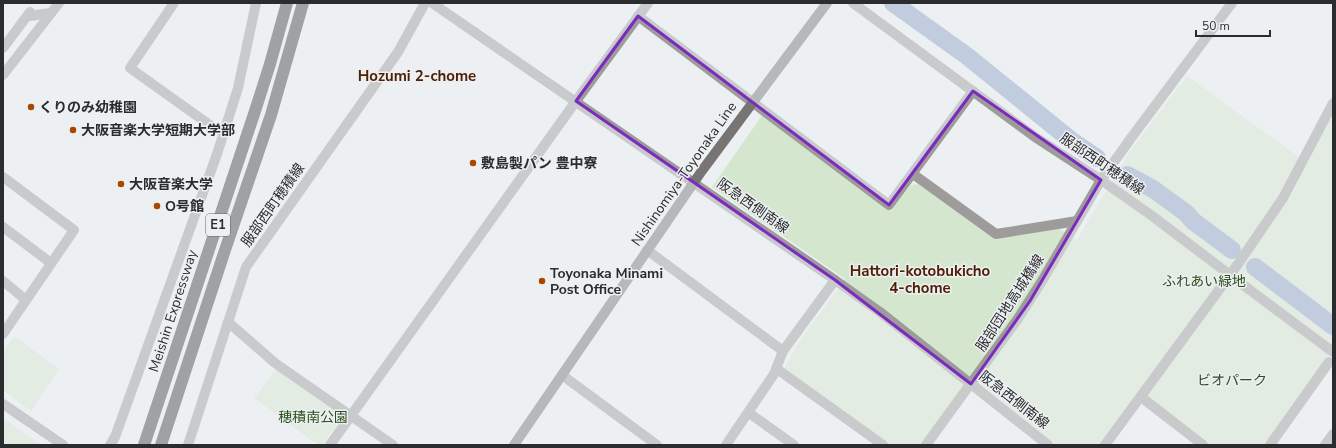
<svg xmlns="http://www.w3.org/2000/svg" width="1336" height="448" font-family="'Nunito Sans','Noto Sans JP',sans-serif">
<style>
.park{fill:#d5e6ce}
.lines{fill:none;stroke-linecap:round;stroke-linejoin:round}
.river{stroke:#8da1c6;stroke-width:18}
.minor{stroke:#9e9c9b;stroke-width:10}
.tertiary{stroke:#9e9c9b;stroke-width:10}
.secondary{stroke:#777473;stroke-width:10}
.motorway{stroke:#444140;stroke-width:12}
.marked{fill:none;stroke:#7b2cbf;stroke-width:3;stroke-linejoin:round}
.poi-dot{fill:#a84700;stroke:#edf0f3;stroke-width:1.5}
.labels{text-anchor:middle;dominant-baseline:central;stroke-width:3;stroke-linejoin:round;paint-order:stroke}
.shield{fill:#edf0f3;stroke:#656768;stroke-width:1}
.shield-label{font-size:13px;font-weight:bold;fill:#2b2c2d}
.poi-label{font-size:14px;font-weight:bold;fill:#2b2c2d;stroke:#edf0f3;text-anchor:start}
.street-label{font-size:14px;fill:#2b2c2d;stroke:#edf0f3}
.park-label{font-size:14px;fill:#2d501d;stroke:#edf0f3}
.neighbourhood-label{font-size:15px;font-weight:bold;fill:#4f2004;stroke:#edf0f3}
</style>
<rect width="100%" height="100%" fill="#edf0f3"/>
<g class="park">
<polygon points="1187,76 1307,163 1333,113 1333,349 1266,445 1211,445 1139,392 1100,445 1056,445 971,378 921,445 889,445 785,370 785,366 798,343 845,279 712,187 763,114 891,211 911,185 919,184 995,239 1058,228 1077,240 1128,154"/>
<polygon points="14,336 59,369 31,411 3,390 3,352"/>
<polygon points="278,369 344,415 322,445 318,445 254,398 275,370"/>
<polygon points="3,418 42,445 3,445"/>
</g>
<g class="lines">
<g class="river">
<polyline points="893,3 967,56 1072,141 1097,158"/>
<polyline points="1127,175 1153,189 1186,213 1193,221 1232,250"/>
<polyline points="1255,267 1333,326"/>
</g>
<g class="minor">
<polyline points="174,3 130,68 214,128 224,131"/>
<polyline points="853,3 1035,137 1101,180 1151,215 1230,275 1333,352"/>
<path d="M28,16C36,16 43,13 51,13"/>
<polyline points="638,16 889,205 973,91"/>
<polyline points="3,48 30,12"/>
<polyline points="913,174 996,234 1077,221"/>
<polyline points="3,177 74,230 3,334"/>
<polyline points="3,227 51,263"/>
<polyline points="647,250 783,351"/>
<polyline points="3,281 26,300"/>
<polyline points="228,322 275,363 393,445"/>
<polyline points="777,369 883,445"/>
<polyline points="562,375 657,445"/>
<polyline points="1141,397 1203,445"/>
<polyline points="749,413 794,445"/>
<polyline points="110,445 115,437 217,154 238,88 256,3"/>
<polyline points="188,445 246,267 398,52 425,3"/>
<polyline points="330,445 576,101 648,3"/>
<polyline points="726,445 774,374 783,351 835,280"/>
<polyline points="926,445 1017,320 1042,281 1101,180 1131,138 1232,3"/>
<polyline points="1105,445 1238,264 1283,198 1333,103"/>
<polyline points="1270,445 1329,362"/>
<polyline points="1325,445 1333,434"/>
</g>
<g class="tertiary">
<polyline points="432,3 835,280 880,312 1048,445"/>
<polyline points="3,75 59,3"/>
<polyline points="3,404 63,445"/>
</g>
<polyline class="secondary" points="514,445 701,172 827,3"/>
<g class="motorway">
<polyline points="144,445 255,111 270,64 287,3"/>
<polyline points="161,445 225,250 271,115 303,3"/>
</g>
</g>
<path d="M0 0H1336V448H0ZM638,16L889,205L973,91L1101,180L1030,301L971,384L835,280L576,101Z" fill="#edf0f3" fill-opacity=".55" fill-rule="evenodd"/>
<path class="marked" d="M638,16L889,205L973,91L1101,180L1030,301L971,384L835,280L576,101Z"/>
<g class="poi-dot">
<circle cx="31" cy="107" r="4"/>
<circle cx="73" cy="130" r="4"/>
<circle cx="473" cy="163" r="4"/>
<circle cx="121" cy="184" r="4"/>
<circle cx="157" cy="206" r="4"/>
<circle cx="542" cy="281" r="4"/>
</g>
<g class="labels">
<rect class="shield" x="206" y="214" width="24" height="22" rx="3"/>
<g class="shield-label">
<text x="218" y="225">E1</text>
</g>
<g class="poi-label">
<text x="39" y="107">くりのみ幼稚園</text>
<text x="81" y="130">大阪音楽大学短期大学部</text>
<text x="481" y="163">敷島製パン 豊中寮</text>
<text x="129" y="184">大阪音楽大学</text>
<text x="165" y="206">O号館</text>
<text x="550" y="273">Toyonaka Minami<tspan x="550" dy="16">Post Office</tspan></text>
</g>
<g class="street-label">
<text transform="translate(1102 164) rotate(34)">服部西町穂積線</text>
<text transform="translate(684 174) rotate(-55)">Nishinomiya-Toyonaka Line</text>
<text transform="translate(273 205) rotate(-55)">服部西町穂積線</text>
<text transform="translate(753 206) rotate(35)">阪急西側南線</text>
<text transform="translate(1010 303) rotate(-57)">服部団地高城橋線</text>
<text transform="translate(173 311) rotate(-72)">Meishin Expressway</text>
<text transform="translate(1014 400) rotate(38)">阪急西側南線</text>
</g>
<g class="park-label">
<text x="1204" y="281">ふれあい緑地</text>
<text x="1232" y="380">ビオパーク</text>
<text x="313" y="417">穂積南公園</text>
</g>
<g class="neighbourhood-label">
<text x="417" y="76">Hozumi 2-chome</text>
<text x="920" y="271">Hattori-kotobukicho<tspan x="920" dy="17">4-chome</tspan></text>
</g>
</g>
<rect width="1336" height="448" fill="none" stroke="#2b2c2d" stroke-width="8"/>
<path d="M1196 30v6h74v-6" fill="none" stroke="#2b2c2d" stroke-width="2"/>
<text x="1202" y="30" font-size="12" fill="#2b2c2d" stroke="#edf0f3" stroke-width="3" paint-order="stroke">50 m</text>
</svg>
